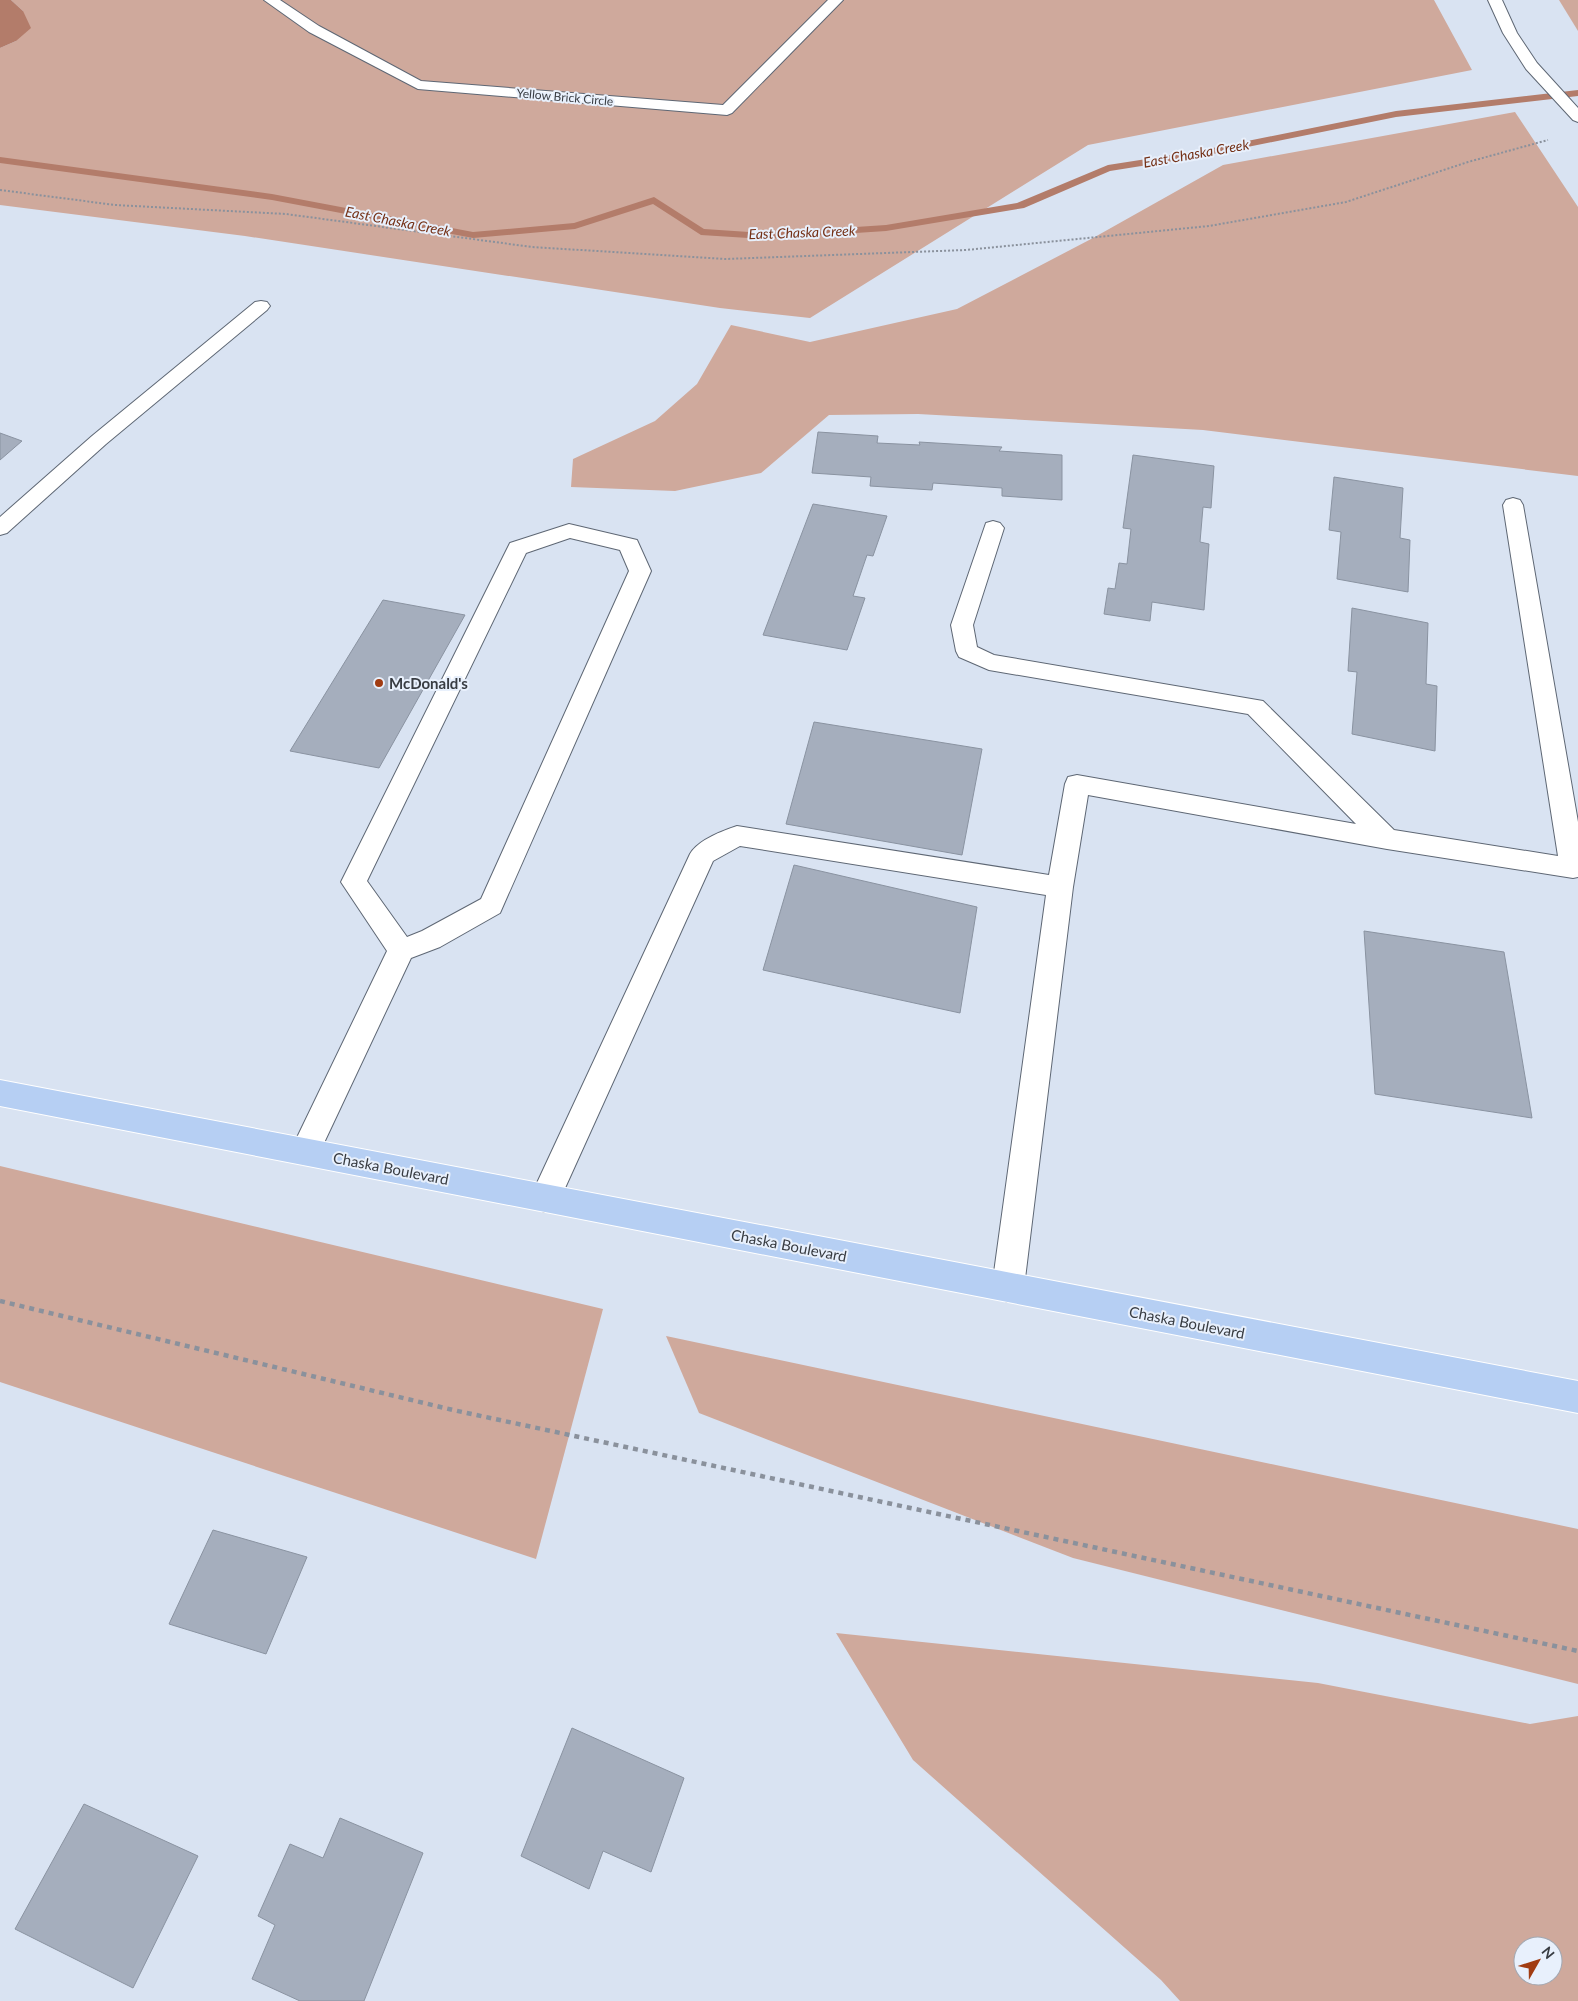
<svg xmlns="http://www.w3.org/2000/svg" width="1578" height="2001" font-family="Lato,sans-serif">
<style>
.green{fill:#cfa99c;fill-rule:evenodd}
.water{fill:#b37c6a}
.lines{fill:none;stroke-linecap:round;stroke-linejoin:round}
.stream{fill:#b37c6a;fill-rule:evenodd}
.building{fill:#a5aebd;stroke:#8a93a1}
.service-casing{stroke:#5e6774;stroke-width:2}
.minor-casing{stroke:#5e6774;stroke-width:2}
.tertiary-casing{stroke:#5e6774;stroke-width:2}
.primary-casing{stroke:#fff;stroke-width:2}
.path-far1{stroke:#8a919c;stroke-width:2;stroke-dasharray:2 2;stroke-linecap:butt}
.path{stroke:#8a919c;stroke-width:4.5;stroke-dasharray:5 5;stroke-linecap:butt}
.service{fill:#fff;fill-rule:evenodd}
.minor{fill:#fff;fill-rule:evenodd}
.tertiary{fill:#fff;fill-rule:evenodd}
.primary{fill:#b6cff3;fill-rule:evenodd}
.poi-dot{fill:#a13c12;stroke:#e8f0fc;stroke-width:2}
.labels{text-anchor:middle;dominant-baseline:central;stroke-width:4;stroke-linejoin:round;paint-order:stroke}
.far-street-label{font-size:12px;fill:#383c42;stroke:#e8f0fc}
.far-water-label{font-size:14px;font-style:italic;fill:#743016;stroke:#e8f0fc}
.poi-label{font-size:15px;font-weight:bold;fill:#383c42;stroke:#e8f0fc;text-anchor:start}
.street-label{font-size:15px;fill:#383c42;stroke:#e8f0fc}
</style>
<rect width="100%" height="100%" fill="#d9e3f2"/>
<g class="green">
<polygon points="11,0 1434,0 1472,70 1088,145 810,318 720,308 245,236 0,205 0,48 16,41 23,11"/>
<polygon points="1559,0 1578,0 1578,31"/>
<polygon points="1515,112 1578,207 1578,476 1203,430 918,414 829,415 761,473 675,491 571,487 573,459 655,421 697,384 731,325 810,342 957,309 1093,238 1223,165"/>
<polygon points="0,1166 603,1309 536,1559 0,1382"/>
<polygon points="666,1336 1578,1529 1578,1684 1073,1558 699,1413"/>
<path d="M836,1633L1318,1683L1530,1724L1578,1716V2001H1180L1161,1980L913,1760ZM1523,1946H1553V1976H1523Z"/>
</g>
<polygon class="water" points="0,0 11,0 23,11 31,28 16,41 0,48"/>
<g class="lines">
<polygon class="stream" points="1578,90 1578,96 1396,117 1198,157 1110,171 1024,208 886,231 765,239 701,235 653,204 575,229 473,238 272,200 0,163 0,157 272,194 473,232 574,223 654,197 704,229 765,233 886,225 1017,203 1108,165 1198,151 1396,111"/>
</g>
<g class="building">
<polygon points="818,432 878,436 877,443 920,445 919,442 1002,447 999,451 1062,455 1062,500 1002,496 1002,488 933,483 932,490 870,486 871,477 812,473"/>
<polygon points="0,433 22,441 0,460"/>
<polygon points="1133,455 1214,466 1211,508 1203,507 1200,542 1209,544 1204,610 1152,602 1150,621 1104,614 1108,588 1115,589 1119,563 1127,564 1131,529 1123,528"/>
<polygon points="1334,477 1403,488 1400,538 1410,540 1408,592 1337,579 1341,532 1329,530"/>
<polygon points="813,504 887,516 873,556 867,555 853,596 865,598 847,650 763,635"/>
<polygon points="383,600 465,615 379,768 290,751"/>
<polygon points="1352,608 1428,623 1426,684 1437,686 1435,751 1352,734 1357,672 1348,671"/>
<polygon points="814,722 982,749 962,855 786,824"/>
<polygon points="794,865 977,907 960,1013 763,970"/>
<polygon points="1364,931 1504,952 1532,1118 1375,1094"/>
<polygon points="213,1530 307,1557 266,1654 169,1624"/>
<polygon points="572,1728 684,1778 651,1872 603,1851 589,1889 521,1856"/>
<polygon points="84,1804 198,1856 133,1988 15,1929"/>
<polygon points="340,1818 423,1853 364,2001 300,2001 252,1979 275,1925 258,1916 290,1844 323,1858"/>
</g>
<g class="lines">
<defs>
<g id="service">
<polygon points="261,301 267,302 270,306 267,310 106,444 7,533 0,535 0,517 92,436 255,302"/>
<path d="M1513,498L1520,500L1523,505L1578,822V877L1573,878L1387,849L1088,795L1073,887L1024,1287L1019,1298L1008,1302L997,1298L992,1287L1046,895L740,846L713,861L556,1208L545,1212L534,1208L530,1198L690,854C698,840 722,831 737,826L1049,875L1065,784L1068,777L1077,775L1356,824L1248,714L989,670L959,657L956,651L951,625L986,523L993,521L1000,523L1004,528L973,625L977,647L994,655L1263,701L1394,830L1558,856L1503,505L1506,500Z"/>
<path d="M569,524L637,540L651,571L500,913L440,947L411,958L315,1162L305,1165L295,1162L290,1152L387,951L341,882L510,543ZM570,538L620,550L629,571L481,899L422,931L407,937L367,881L526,553Z"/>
</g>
<polygon id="minor" points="264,0 280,0 319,26 421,81 723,105 828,0 843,0 732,113 727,115 418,89 309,32"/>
<polygon id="tertiary" points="1488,0 1502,0 1517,33 1537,63 1578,108 1578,122 1573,120 1526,69 1503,33"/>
<polygon id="primary" points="0,1080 1578,1381 1578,1413 0,1106"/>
</defs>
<use href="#service" class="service-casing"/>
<use href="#minor" class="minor-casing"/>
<use href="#tertiary" class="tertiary-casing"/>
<use href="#primary" class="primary-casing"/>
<polyline class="path-far1" points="0,190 115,205 286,214 532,247 726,259 966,250 1209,226 1346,202 1468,162 1548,140"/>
<polyline class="path" points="0,1301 453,1410 1578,1651"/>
<use href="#service" class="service"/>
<use href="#minor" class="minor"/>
<use href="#tertiary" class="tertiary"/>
<use href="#primary" class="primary"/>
</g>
<circle class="poi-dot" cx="379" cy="683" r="5"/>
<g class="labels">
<g class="far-street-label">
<text transform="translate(565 97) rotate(5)">Yellow Brick Circle</text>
</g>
<g class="far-water-label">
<text transform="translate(1196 153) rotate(-10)">East Chaska Creek</text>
<text transform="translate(398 221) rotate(11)">East Chaska Creek</text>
<text transform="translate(802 232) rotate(-2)">East Chaska Creek</text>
</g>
<g class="poi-label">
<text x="389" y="683">McDonald's</text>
</g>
<g class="street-label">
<text transform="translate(391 1168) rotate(11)">Chaska Boulevard</text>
<text transform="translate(789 1245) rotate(11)">Chaska Boulevard</text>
<text transform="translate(1187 1322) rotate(11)">Chaska Boulevard</text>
</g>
</g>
<g transform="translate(1538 1961) rotate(51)"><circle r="24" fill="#e8f0fc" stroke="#a2a8b2"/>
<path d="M0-4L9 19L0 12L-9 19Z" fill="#a13c12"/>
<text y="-8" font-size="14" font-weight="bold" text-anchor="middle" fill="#383c42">N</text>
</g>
</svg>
